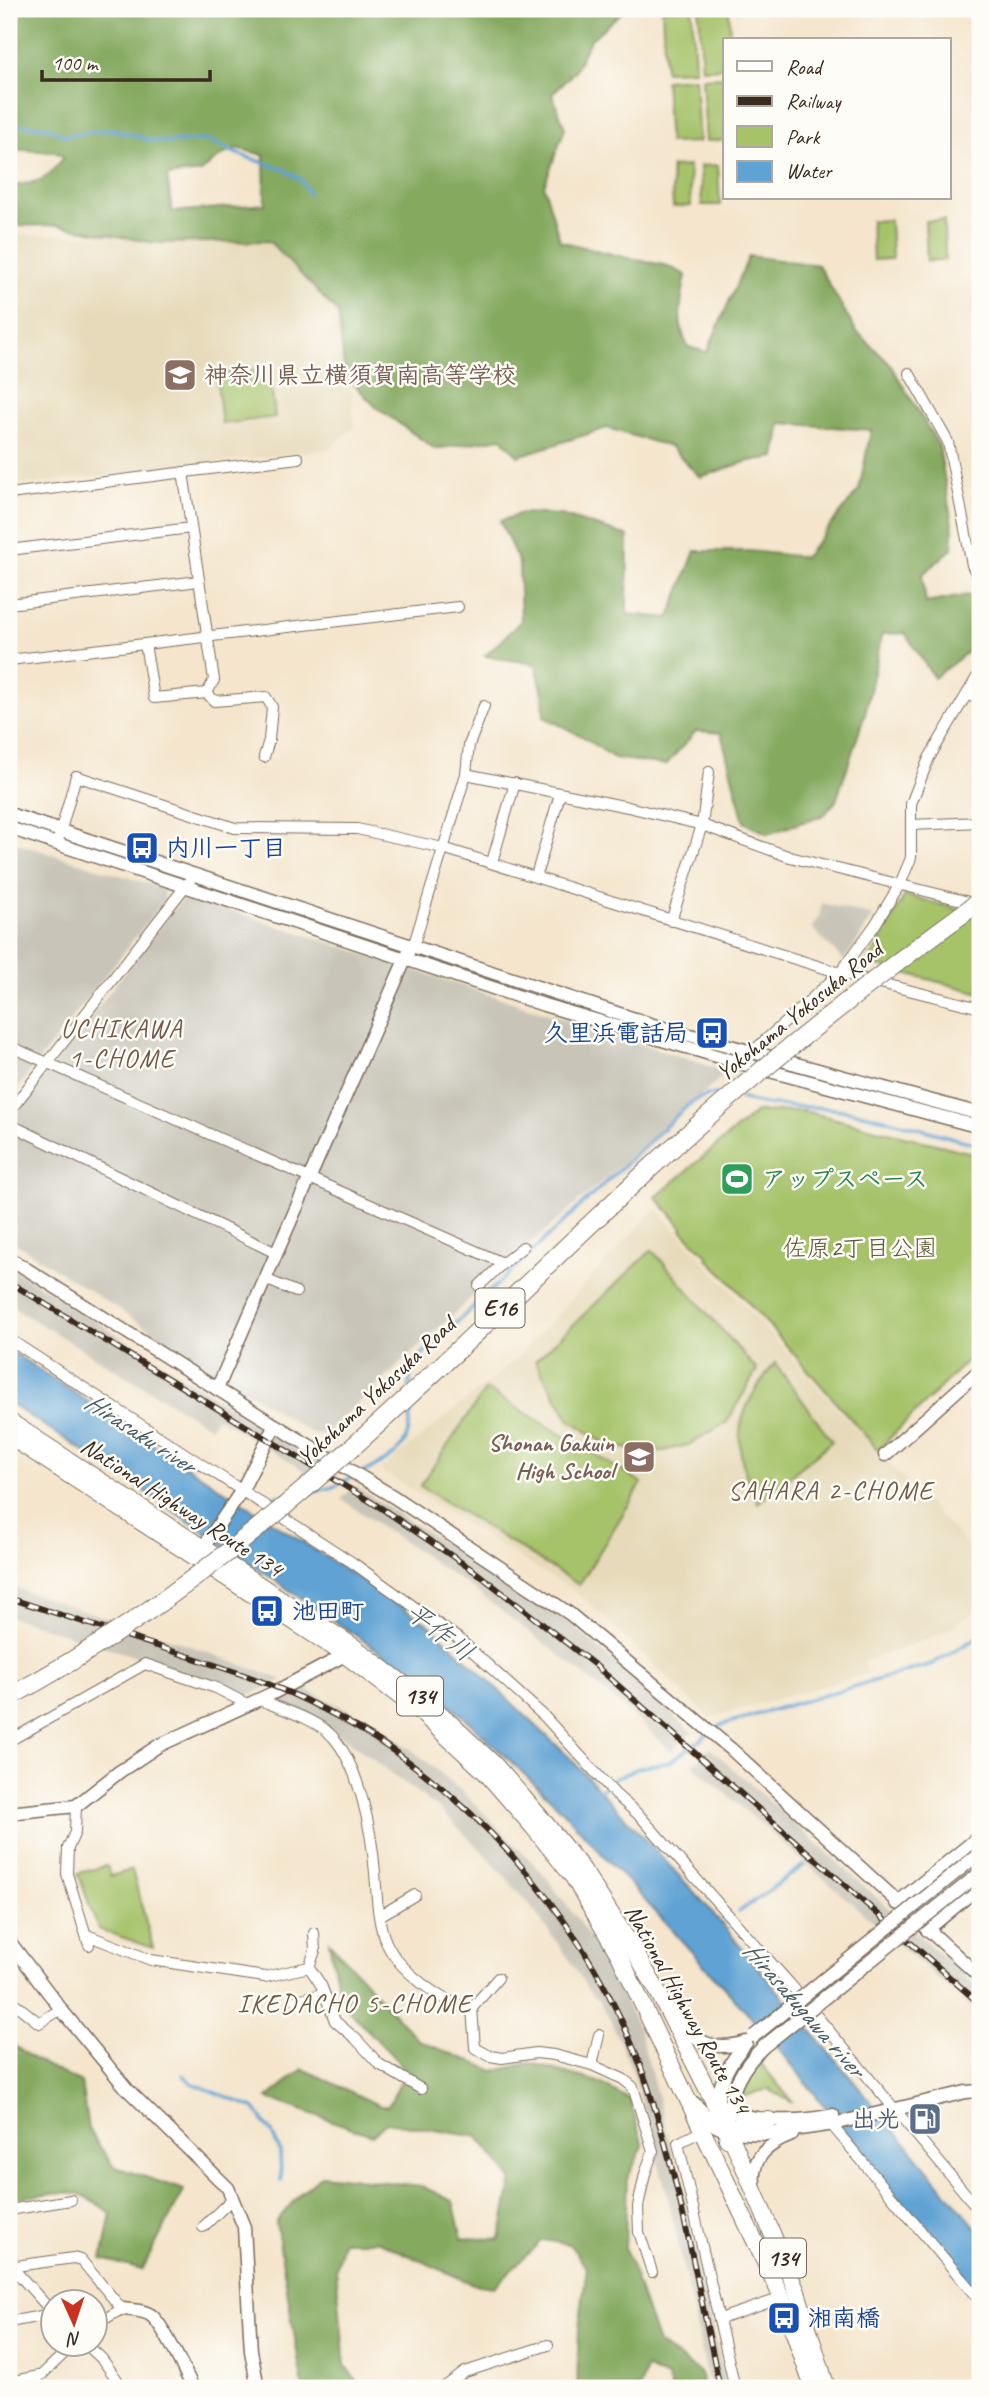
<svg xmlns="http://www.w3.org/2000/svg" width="989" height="2397" font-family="Caveat,'Klee One',sans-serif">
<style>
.built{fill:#e7daba}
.industrial{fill:#c8c4b8}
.green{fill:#a6c36a;stroke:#707644;stroke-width:2}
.forest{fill:#84a95e;stroke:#606a3e;stroke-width:2;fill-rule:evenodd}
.water{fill:#5fa2d3;stroke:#4d6678;stroke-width:2}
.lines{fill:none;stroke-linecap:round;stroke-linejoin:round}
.stream{stroke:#5fa2d3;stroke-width:3.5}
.minor-casing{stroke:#7c6b5b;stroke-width:12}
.tertiary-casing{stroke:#7c6b5b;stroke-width:15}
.trunk-casing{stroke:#7c6b5b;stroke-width:18}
.minor{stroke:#fff;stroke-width:10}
.tertiary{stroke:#fff;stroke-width:12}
.trunk{stroke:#fff;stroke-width:16}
.rail-casing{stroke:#3b2a1e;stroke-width:6}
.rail{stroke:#fdfcf7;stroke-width:3.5;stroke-dasharray:10;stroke-linecap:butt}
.tertiary-bridge-casing{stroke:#7c6b5b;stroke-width:15;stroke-linecap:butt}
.motorway-bridge-casing{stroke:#7c6b5b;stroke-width:20;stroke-linecap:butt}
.tertiary-bridge{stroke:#fff;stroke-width:12}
.motorway-bridge{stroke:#fff;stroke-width:18}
.labels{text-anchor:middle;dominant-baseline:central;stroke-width:5;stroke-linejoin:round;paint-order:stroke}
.shield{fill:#fdfcf7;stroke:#75695f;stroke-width:2}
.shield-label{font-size:23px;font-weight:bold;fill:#3b2a1e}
.education-label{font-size:24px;font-weight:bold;fill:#785e54;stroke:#fdfcf7;text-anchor:start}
.transit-label{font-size:24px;font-weight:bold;fill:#164399;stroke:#fdfcf7;text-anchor:start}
.street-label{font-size:24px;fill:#3b2a1e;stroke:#fdfcf7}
.leisure-label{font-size:24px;font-weight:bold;fill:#27864d;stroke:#fdfcf7;text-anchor:start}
.park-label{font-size:24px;fill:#5b5835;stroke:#fdfcf7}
.service-label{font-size:24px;font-weight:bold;fill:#4e5e75;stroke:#fdfcf7;text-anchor:end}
.neighbourhood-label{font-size:26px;letter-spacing:2px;fill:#725a46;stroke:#fdfcf7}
.water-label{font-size:26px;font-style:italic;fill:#495a66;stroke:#fdfcf7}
</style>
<rect width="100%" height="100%" fill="#fdfcf7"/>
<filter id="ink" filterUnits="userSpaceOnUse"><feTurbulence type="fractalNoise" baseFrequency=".0143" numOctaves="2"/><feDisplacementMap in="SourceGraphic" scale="14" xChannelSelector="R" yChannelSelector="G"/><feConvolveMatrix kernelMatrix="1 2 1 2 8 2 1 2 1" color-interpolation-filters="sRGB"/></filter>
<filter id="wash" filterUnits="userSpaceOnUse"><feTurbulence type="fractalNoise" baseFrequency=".00686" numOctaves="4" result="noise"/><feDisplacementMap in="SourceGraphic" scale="28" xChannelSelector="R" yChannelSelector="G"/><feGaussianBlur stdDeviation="1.57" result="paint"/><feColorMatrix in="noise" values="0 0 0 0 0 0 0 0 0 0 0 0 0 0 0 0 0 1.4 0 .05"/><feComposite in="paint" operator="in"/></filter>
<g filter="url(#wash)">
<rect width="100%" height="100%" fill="#f4e5cc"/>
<g class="built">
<polygon points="9,235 273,235 347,323 354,427 330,449 13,486 9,481"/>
<polygon points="656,1208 870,1444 980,1558 980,1607 953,1627 925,1640 863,1662 869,1673 709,1718 583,1597 380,1470 514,1361"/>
</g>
<g class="industrial">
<polygon points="9,841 162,888 165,899 9,1099"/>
<polygon points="195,899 727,1072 505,1266 325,1434 313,1434 9,1239 9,1122 181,900"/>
<polygon points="822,903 873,916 844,961 812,928 819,917"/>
<polygon points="9,1266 338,1475 324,1483 217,1417 210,1427 9,1305"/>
<polygon points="354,1486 570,1623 692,1732 671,1751 637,1719 577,1669 469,1586 341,1499"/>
<polygon points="9,1586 171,1639 283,1680 246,1697 140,1658 9,1616"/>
<polygon points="299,1686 346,1709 387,1732 425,1760 466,1795 543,1873 575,1916 602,1956 640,2032 685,2198 726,2387 708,2380 667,2193 648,2125 633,2072 611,2021 599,2001 590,1993 569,1959 529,1904 484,1853 438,1808 338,1733 269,1701"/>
<polygon points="710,1748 980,1990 980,2015 693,1765"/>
</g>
<g class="green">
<polygon points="662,9 692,9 695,70 665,71"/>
<polygon points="699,9 729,9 730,40 725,40 725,68 702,69"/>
<polygon points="725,77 725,140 706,141 702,78"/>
<polygon points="695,78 699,142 669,143 665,80"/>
<polygon points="718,165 720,205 702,205 700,166"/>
<polygon points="689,166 691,206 673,207 671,167"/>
<polygon points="890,220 892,259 873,260 871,221"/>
<polygon points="944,220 945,260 927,261 925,221"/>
<polygon points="269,368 275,417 222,424 216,374"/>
<polygon points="905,895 980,915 980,993 868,963"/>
<polygon points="804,1111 980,1155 980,1348 878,1450 726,1277 707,1258 708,1256 681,1230 683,1228 656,1197 756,1112"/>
<polygon points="652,1250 757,1370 727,1422 688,1445 650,1454 606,1444 570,1420 535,1361"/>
<path d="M775,1363L832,1441L758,1503C729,1443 734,1414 775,1363Z"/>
<polygon points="486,1389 642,1483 579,1585 420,1486"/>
<polygon points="107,1866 110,1876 132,1870 153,1948 98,1929 78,1873"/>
<path d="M759,2061L793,2103L768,2089L743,2097C743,2082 750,2072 759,2061Z"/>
</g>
<g class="forest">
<path d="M9,9H626L590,40L574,72L552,94L565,128L544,186L560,241L623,257L668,266L686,275C681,302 675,322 688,347L707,352L749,256L818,265L856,331L890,364L939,446L953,530L952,549L922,575L926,603L974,594C989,647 972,647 934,678L905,633L882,634L865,714L836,801L824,815L768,834L744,822L721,733L696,731L666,765L614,758L582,736L544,717L543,694L536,664L485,656L521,621L519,563L500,521L522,513L561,515L628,536L627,614L669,618L695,551H749L805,557L859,490L871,430L781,423L775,457L749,461L700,477L671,447L607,428L518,456L502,438L435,449L376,407L345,375L338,313L269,241L156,243L56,225L9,226V186C40,182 45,182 64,157L55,152L9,149ZM236,148L264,155L265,204L172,212L167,176L201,172L219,157Z"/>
<polygon points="329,1942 419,2041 495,2071 530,2063 598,2082 630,2100 643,2146 627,2179 625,2248 658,2343 701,2373 702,2388 671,2388 667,2378 646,2368 640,2388 577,2388 579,2327 587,2267 569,2244 542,2240 494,2287 473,2284 377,2241 343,2241 336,2269 345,2365 361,2388 303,2388 276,2222 301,2192 322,2175 421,2186 453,2201 462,2238 500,2239 512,2179 478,2137 386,2122 372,2135 267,2098 303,2069 380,2106 388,2106 407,2071 341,2002"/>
<path d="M9,2042L37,2061L81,2083L88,2129L113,2166L184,2190L142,2270L102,2259L111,2214C73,2183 58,2193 13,2199L9,2186Z"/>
</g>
<polygon class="water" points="9,1350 431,1626 569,1757 706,1905 980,2232 980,2294 883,2180 776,2045 673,1931 560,1808 433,1688 125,1478 9,1403"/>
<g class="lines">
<g class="stream">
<polyline points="9,124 47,127 66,136 111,129 150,140 170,142 209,140 235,153 285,170 300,179 309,193"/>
<path d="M740,1098C771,1110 809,1104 842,1110C889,1117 934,1134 980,1145"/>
<path d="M409,1386L412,1370L420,1357L688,1105C700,1097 710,1092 725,1095"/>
<path d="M362,1473C398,1455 413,1447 410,1404"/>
<polyline points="310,1493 333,1487 355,1476"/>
<polyline points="256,1517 274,1497 288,1494"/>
<polyline points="713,1731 721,1725 932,1664 980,1636"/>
<polyline points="598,1792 616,1778 638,1768 670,1762 707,1735"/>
<polyline points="739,1912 804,1865"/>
<polyline points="183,2075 192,2083 254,2108 272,2133 280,2151 281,2181"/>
</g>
</g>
</g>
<g filter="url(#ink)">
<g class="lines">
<defs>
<g id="minor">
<polyline points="909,373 948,442 972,565 980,581"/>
<polyline points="9,494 298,458"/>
<polyline points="9,518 12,549"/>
<polyline points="9,550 191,528"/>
<polyline points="9,604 199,581"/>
<polyline points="145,644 154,698 207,693 214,680 183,472"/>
<polyline points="9,660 458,607"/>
<polyline points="207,693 214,701 266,697 272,707 269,740 264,757"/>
<polyline points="967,695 980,699"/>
<polyline points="466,774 628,807 702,825 790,857 977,904"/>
<polyline points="911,825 980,822"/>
<polyline points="57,844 76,776 235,828 357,829 443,848 840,973 980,1008"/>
<polyline points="492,862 515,783"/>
<polyline points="536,876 560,794"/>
<polyline points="671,921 702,825 709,772"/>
<polyline points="413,947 466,774 469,745 484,706"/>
<polyline points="9,1046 503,1263 479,1286"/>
<polyline points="747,1065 751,1053 840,973 875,925 900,884 911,858 911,804 916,791 929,758 980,672"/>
<polyline points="9,1112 194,875"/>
<polyline points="9,1124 276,1253"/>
<polyline points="503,1263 523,1247"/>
<polyline points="265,1279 296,1292"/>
<polyline points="9,1339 353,1563 459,1639 544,1716 615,1794 640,1816 790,1984 980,2211"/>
<path d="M257,1699C279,1708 319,1720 333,1737C360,1767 372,1834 375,1873C377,1895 377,1922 386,1942C397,1968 444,2006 472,2008"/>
<polyline points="9,1741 145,1664 216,1688 247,1704"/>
<polyline points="76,1806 75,1832 68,1848 67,1874 89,1945"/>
<polyline points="381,1915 415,1895"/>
<polyline points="87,1935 151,1960 265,1977 309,1967 315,1951 314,1933"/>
<polyline points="309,1967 321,1985 335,2021 356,2039 379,2064 421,2089"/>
<polyline points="498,1978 472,2008 475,2048 490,2056 502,2058 536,2053 554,2055 592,2065 623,2079 633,2087 653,2151 645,2174 638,2206 639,2232 652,2272"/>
<polyline points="9,1999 39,2023 61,2009"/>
<polyline points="296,2000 323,1994"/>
<polyline points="592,2065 599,2035"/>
<polyline points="829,2122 980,2301"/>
<polyline points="702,2131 678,2143 735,2388"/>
<polyline points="9,2210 71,2200"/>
<polyline points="203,2227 233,2198"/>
<polyline points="9,2249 12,2267 52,2312"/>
<polyline points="9,2267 73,2258 81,2260 122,2309 94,2325"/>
<polyline points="720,2319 782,2298"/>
<polyline points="9,2322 52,2314"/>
<polyline points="86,2344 102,2359 123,2388"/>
<polyline points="9,2382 39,2376"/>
<polyline points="28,2388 74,2344"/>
<polyline points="443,2388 465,2372 548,2345"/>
</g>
<g id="tertiary">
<polyline points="9,814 653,1025 980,1114"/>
<polyline points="9,828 544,1005 747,1065 980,1127"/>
<polyline points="9,1258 217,1389"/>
<polyline points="275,1425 394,1497 570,1614 731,1749 980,1977"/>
<polyline points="885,1455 980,1370"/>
<polyline points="198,1555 242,1490 275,1425 217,1389 408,953"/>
<polyline points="9,1813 76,1806 119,1772 158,1746 273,1693 345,1655 350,1649"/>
<polyline points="897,1903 980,1836"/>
<polyline points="927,1930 980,1886"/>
<polyline points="9,1941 64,2013 127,2089 228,2188 244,2227 251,2351 258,2388"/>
<path d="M674,2013C695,2042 710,2053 746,2042"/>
<path d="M713,2098C737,2126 801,2122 833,2115"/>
<polyline points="694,2103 716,2126 729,2132 766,2134 834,2124 966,2092 980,2091"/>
<path d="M717,2108C718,2084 730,2061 746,2043"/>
<path d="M728,2117C730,2089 743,2066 763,2047"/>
<path d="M754,2184C751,2157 768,2144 792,2135"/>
<path d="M122,2309C132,2310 147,2310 154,2318C166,2330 185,2372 193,2388"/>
</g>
<g id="trunk">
<polyline points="9,1421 353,1646 428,1702 495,1765 542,1819 583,1870 631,1945 657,1990 729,2132 797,2292 827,2388"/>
<polyline points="9,1436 345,1655 419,1711 486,1773 533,1827 573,1877 619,1955 782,2298 813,2388"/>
<path d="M727,2139C734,2122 752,2120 769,2120"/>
</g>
</defs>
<use href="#minor" class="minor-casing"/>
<use href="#tertiary" class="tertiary-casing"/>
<use href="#trunk" class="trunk-casing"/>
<use href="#minor" class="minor"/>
<use href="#tertiary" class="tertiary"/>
<use href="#trunk" class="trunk"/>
<defs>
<g id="rail">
<polyline points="9,1282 381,1508 477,1573 596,1666 980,2004"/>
<path d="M9,1598C62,1615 115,1632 169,1650C214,1665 261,1679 305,1700C462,1774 591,1919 647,2084C680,2182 698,2287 720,2388"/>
</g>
</defs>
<use href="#rail" class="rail-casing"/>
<use href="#rail" class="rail"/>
<defs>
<g id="tertiary-bridge">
<polyline points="754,2036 980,1853"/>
<polyline points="763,2047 980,1873"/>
</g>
<path id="motorway-bridge" d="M9,1697C249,1568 434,1369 632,1185C741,1083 859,989 980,901"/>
</defs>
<use href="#tertiary-bridge" class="tertiary-bridge-casing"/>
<use href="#motorway-bridge" class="motorway-bridge-casing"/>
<use href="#tertiary-bridge" class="tertiary-bridge"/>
<use href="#motorway-bridge" class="motorway-bridge"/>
</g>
</g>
<defs>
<symbol id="school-square" viewBox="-11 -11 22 22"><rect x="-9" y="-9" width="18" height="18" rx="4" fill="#8d6e63" stroke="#fdfcf7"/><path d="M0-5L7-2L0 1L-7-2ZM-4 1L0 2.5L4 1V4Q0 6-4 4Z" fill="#fff"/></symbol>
<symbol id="bus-square" viewBox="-11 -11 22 22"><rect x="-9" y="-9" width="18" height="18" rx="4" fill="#1a4fb4" stroke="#fdfcf7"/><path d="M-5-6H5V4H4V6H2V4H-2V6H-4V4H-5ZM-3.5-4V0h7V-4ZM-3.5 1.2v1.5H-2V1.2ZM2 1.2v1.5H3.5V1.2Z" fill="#fff"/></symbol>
<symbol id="stadium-square" viewBox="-11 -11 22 22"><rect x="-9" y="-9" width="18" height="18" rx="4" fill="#2e9e5b" stroke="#fdfcf7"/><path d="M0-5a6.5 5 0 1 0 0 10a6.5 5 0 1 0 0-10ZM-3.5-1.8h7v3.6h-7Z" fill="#fff"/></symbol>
<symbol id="fuel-square" viewBox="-11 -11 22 22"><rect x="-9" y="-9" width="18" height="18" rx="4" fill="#5c6f8a" stroke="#fdfcf7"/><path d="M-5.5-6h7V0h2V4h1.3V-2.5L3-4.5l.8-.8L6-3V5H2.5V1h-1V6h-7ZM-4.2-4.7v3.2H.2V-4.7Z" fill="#fff"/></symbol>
</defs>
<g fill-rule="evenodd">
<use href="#school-square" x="161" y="356" width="38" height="38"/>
<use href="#bus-square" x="123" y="829" width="38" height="38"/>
<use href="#bus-square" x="693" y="1014" width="38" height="38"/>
<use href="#stadium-square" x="718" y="1160" width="38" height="38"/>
<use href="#school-square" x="620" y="1438" width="38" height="38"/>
<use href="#bus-square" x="248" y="1592" width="38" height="38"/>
<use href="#fuel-square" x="906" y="2100" width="38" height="38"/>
<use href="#bus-square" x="765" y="2299" width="38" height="38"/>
</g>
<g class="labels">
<g class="shield">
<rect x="475.5" y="1288.5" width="49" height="39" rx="5"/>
<rect x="397" y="1676.5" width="46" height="39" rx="5"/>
<rect x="760" y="2238.5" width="46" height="39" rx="5"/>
</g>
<g class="shield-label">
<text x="500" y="1308">E16</text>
<text x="420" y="1696">134</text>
<text x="783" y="2258">134</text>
</g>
<g class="education-label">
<text x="204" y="375">神奈川県立横須賀南高等学校</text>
<text x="614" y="1443" text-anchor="end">Shonan Gakuin<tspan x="614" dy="28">High School</tspan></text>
</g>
<g class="transit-label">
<text x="166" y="848">内川一丁目</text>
<text x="688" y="1033" text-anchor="end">久里浜電話局</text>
<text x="292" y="1611">池田町</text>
<text x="808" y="2318">湘南橋</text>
</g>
<g class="street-label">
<text transform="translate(799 1011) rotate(-39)">Yokohama Yokosuka Road</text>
<text transform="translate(376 1391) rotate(-43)">Yokohama Yokosuka Road</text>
<text transform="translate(182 1507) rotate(33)">National Highway Route 134</text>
<text transform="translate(688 2009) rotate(61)">National Highway Route 134</text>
</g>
<g class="leisure-label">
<text x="762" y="1179">アップスペース</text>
</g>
<g class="park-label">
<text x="860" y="1248">佐原2丁目公園</text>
</g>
<g class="service-label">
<text x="900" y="2119">出光</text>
</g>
<g class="neighbourhood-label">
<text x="122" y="1028">UCHIKAWA<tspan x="122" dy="30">1-CHOME</tspan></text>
<text x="831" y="1490">SAHARA 2-CHOME</text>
<text x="355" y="2003">IKEDACHO 5-CHOME</text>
</g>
<g class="water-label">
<text transform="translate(140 1433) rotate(33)">Hirasaku river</text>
<text transform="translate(440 1632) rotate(38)">平作川</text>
<text transform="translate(804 2009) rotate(49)">Hirasakugawa river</text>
</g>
</g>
<rect width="989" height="2397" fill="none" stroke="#fdfcf7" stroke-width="35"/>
<rect x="723" y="38" width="228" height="161" fill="#fdfcf7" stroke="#afa8a0" stroke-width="2"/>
<rect x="737" y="61" width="35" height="10" fill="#ffffff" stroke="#afa8a0" stroke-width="2"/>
<text x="786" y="74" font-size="21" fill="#3b2a1e">Road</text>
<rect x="737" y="96" width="35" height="10" fill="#3b2a1e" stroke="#afa8a0" stroke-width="2"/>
<text x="786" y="108" font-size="21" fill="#3b2a1e">Railway</text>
<rect x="737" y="126" width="35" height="21" fill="#a6c36a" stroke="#afa8a0" stroke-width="2"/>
<text x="786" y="144" font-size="21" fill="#3b2a1e">Park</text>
<rect x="737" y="161" width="35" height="21" fill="#5fa2d3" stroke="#afa8a0" stroke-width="2"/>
<text x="786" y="178" font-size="21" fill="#3b2a1e">Water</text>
<g transform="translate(74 2323) rotate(177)"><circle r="33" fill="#fdfcf7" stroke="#afa8a0" stroke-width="2"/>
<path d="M0-5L12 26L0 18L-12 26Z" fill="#c8321e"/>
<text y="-10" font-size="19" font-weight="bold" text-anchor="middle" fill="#3b2a1e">N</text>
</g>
<path d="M42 70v10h168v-10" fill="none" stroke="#3b2a1e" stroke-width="3.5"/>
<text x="52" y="70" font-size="21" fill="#3b2a1e" stroke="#fdfcf7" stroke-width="5" paint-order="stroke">100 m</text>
</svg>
